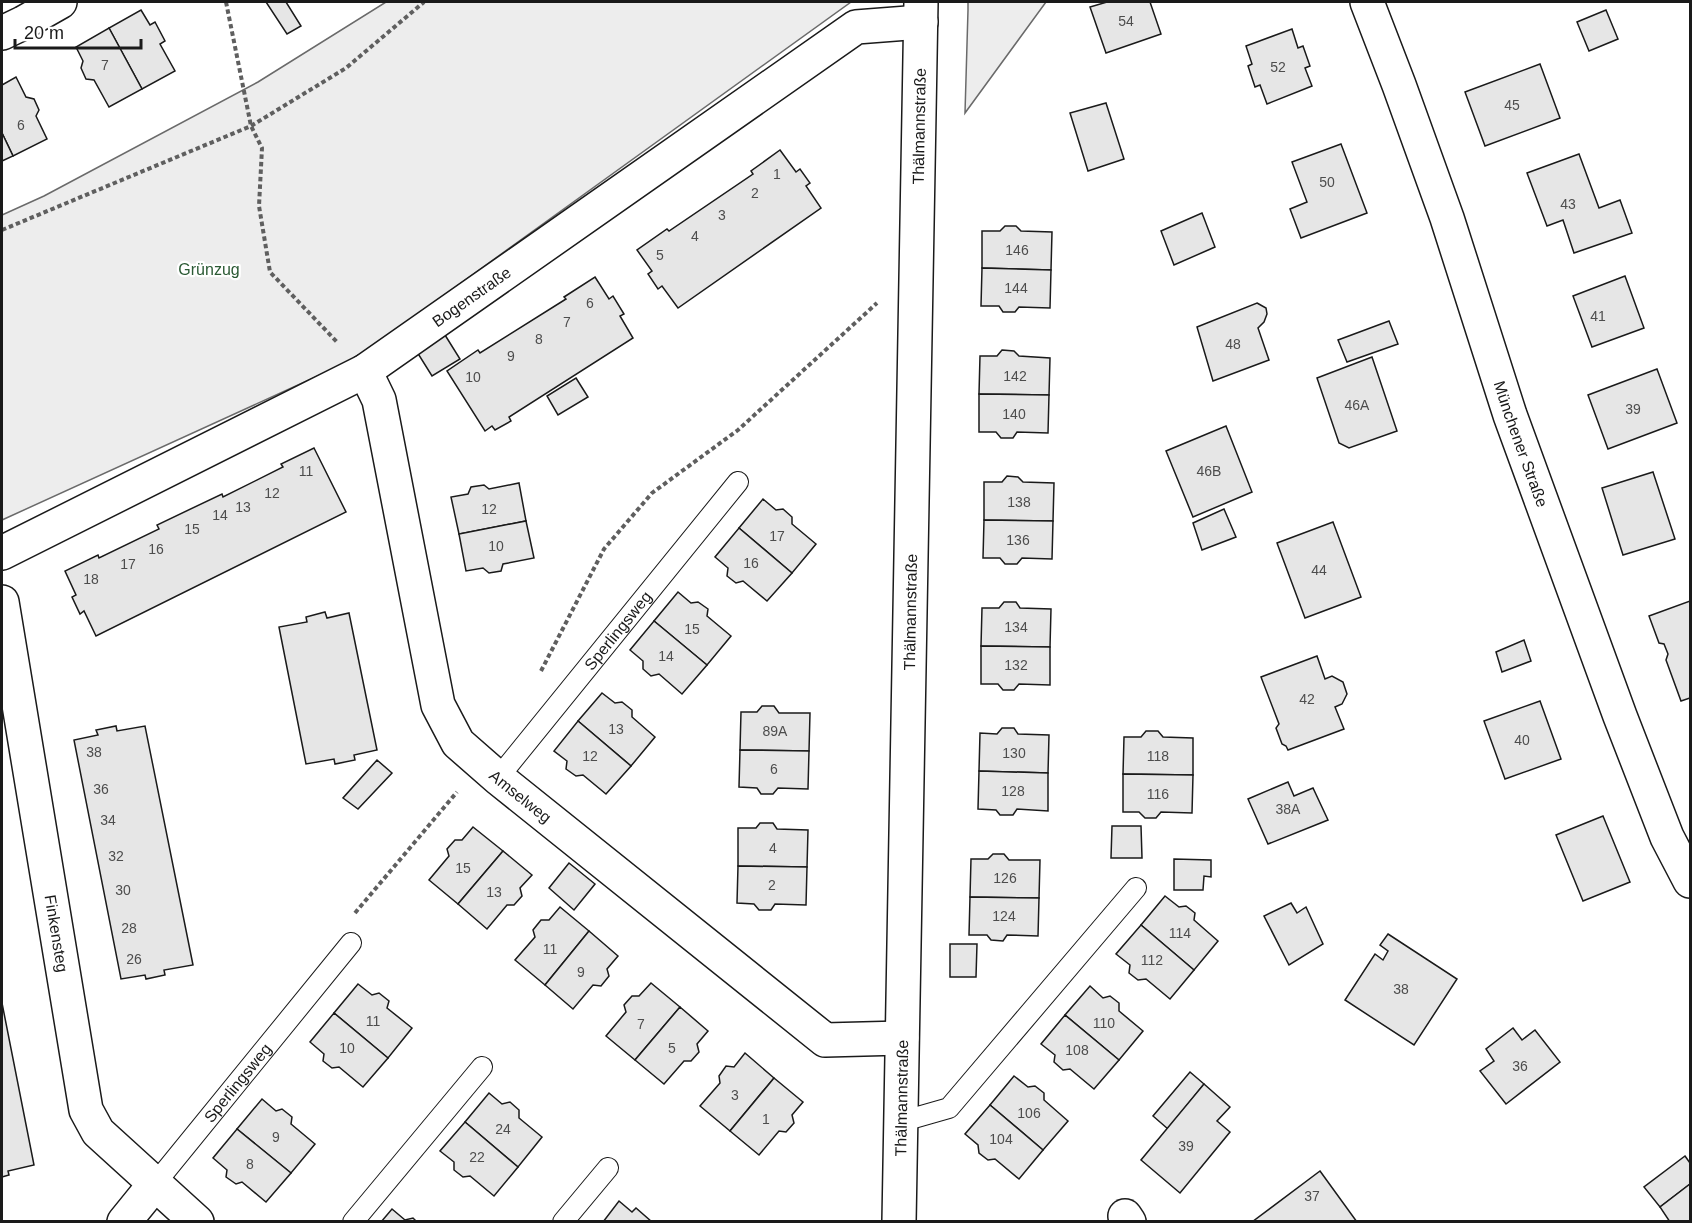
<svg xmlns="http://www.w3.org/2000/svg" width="1692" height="1223" font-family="Helvetica,sans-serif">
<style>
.built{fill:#ededed;stroke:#6a6a6a;stroke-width:1.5}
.building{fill:#e6e6e6;stroke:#1a1a1a;stroke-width:1.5}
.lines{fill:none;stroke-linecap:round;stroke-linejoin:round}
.lane-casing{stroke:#1a1a1a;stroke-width:22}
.street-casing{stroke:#1a1a1a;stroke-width:36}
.secondary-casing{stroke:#1a1a1a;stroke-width:36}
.path{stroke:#5f5f5f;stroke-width:4;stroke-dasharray:4.5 3;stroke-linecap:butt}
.lane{stroke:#fff;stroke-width:20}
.street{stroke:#fff;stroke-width:33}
.secondary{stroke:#fff;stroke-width:33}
.labels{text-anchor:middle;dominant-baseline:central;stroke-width:4.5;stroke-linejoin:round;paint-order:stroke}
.number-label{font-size:14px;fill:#4d4d4d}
.street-label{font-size:16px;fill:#1a1a1a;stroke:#fff}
.park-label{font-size:16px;fill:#2b5a34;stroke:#fff}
</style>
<rect width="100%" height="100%" fill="#fff"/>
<g class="built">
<polygon points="386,2 851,2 357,358 2,520 2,215 44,196 258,82"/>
<polygon points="968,2 1046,2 965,113 968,10"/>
</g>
<g class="building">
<polygon points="266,2 286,2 301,26 287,34"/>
<polygon points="1107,2 1150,2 1161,34 1106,53 1090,7"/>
<polygon points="141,10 150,25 155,22 165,41 160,44 175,71 142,89 109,28"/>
<polygon points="1606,10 1618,39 1589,51 1577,22"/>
<polygon points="109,28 142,89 109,107 94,80 86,79 81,68 83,61 76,47"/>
<polygon points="1292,29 1298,48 1303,46 1310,66 1305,68 1312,86 1267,104 1260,85 1255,87 1248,66 1252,64 1246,46"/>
<polygon points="1540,64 1560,118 1485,146 1465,92"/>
<polygon points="16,77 26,97 34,99 39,110 36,116 47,139 13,156 2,133 2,85"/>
<polygon points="1106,103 1124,159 1088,171 1070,113"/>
<polygon points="2,133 13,156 2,161"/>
<polygon points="1341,144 1367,213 1301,238 1290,209 1307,202 1292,162"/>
<polygon points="780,150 796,172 800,169 810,183 806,186 821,208 678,308 662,286 658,289 648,274 652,271 637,250 667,229 669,231 753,174 751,171"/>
<polygon points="1579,154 1599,208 1620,200 1632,233 1574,253 1563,220 1547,226 1527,173"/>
<polygon points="1202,213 1215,247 1174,265 1161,231"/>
<polygon points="1005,226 1016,226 1021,231 1052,232 1051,270 982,268 982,231 1000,231"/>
<polygon points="982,268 1051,270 1050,308 1019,307 1015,312 1003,312 999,306 981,306"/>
<polygon points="1625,276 1644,328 1592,347 1573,296"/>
<polygon points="595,277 609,299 613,296 624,314 620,316 633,338 509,417 511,421 495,430 492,426 485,431 447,371 478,350 480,353 566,299 564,297"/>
<polygon points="1257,303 1266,308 1267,314 1264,322 1258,328 1269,360 1213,381 1197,327"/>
<polygon points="1389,321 1398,344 1347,362 1338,340"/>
<polygon points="445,335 460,359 432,376 417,352"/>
<polygon points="1002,350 1014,351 1019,356 1050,358 1049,395 979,394 980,356 997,356"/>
<polygon points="1372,357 1397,431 1349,448 1339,443 1317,378"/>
<polygon points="1657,369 1677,423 1608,449 1588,395"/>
<polygon points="576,378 588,397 558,415 547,396"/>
<polygon points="979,394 1049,395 1048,433 1017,432 1013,438 1001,438 996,432 979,432"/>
<polygon points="1226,426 1252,492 1193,517 1166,451"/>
<polygon points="314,448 346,512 96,636 84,611 80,614 72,597 76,595 65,571 98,555 99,558 159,529 157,525 222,494 223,497 283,467 281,464"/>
<polygon points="1653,472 1675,539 1623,555 1602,488"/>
<polygon points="1007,476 1018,477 1023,482 1054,483 1053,521 984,520 984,482 1002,482"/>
<polygon points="519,483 526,521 459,534 451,497 468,494 471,487 484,485 489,489"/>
<polygon points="763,499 776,510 783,509 792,517 792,524 816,544 792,573 739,528"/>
<polygon points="1224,509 1236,537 1202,550 1193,523"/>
<polygon points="984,520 1053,521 1052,559 1022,558 1017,564 1005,564 1000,558 983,558"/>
<polygon points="526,521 534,558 503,564 501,571 489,573 483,568 466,571 459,534"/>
<polygon points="1333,522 1361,597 1305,618 1277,543"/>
<polygon points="739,528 792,573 767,601 743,581 736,583 727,576 728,568 715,557"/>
<polygon points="678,592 691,603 698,602 708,609 707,616 731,636 707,665 654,621"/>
<polygon points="1690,601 1690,698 1681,701 1666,660 1668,654 1664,644 1659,643 1649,616"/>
<polygon points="1004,602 1016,602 1020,608 1051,609 1050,647 981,646 982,608 999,608"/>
<polygon points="325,612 327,618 349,613 377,750 354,755 355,760 335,764 334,759 306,764 279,627 307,622 306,617"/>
<polygon points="654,621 707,665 682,694 659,674 651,676 643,669 643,661 630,650"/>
<polygon points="1524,640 1531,661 1502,672 1496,652"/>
<polygon points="981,646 1050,647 1050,685 1019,684 1014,690 1003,690 998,684 981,684"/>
<polygon points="1317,656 1325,679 1332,676 1343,682 1347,694 1342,704 1335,707 1344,729 1288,750 1286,746 1282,744 1276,728 1279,724 1261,677"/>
<polygon points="602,693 615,703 622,702 632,710 632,717 655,737 631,766 578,721"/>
<polygon points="1540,701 1561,759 1505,779 1484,721"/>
<polygon points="762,706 774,706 779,713 810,713 809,751 740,750 741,712 757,712"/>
<polygon points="578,721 631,766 606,794 583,775 576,776 566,769 567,761 554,751"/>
<polygon points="116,726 117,731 145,726 193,965 164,970 165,975 146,979 145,975 121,979 74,740 98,735 96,730"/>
<polygon points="1002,728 1014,728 1018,734 1049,735 1048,773 979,771 980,733 997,734"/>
<polygon points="1146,731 1158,731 1163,737 1193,738 1193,775 1123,774 1124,737 1141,737"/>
<polygon points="740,750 809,751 808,789 778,788 773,794 761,794 757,788 739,787"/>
<polygon points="377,760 392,773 358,809 343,798"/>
<polygon points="979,771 1048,773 1048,811 1017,809 1013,815 1000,815 996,810 978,809"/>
<polygon points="1123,774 1193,775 1192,813 1161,812 1156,818 1145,818 1139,812 1123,812"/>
<polygon points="1288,782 1294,796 1313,788 1328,820 1268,844 1248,799"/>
<polygon points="1603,816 1630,882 1583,901 1556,835"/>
<polygon points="760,823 773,823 777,829 808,830 807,867 738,866 738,828 756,828"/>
<polygon points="1112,826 1141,826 1142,858 1111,858"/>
<polygon points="473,827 503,851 458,904 429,880 449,856 447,849 455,840 462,840"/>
<polygon points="503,851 532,875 520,888 522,896 514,905 507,905 487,929 458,904"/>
<polygon points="993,854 1004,854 1009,860 1040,860 1039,898 970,897 971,859 988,859"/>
<polygon points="1174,859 1211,860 1211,877 1204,876 1203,890 1174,890"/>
<polygon points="569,863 595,884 574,910 549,888"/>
<polygon points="738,866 807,867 806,905 775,904 771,910 759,910 754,904 737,903"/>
<polygon points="1165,896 1179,907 1186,906 1195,913 1194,920 1218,941 1194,970 1141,925"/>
<polygon points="970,897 1039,898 1038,936 1007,935 1003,941 991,940 987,935 969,935"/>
<polygon points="1291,903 1297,913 1306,907 1323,944 1289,965 1264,916"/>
<polygon points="560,907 589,931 545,985 515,960 535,937 533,930 541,920 549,920"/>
<polygon points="1141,925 1194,970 1170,999 1146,979 1138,980 1129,973 1130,965 1116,954"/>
<polygon points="589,931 618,956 607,969 609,976 601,986 593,985 573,1009 545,985"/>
<polygon points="1388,934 1457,979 1414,1045 1345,1000 1375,954 1383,960 1388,951 1380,945"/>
<polygon points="950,944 977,944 976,977 950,977"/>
<polygon points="651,983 680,1007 635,1060 606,1036 626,1012 624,1005 632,996 639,996"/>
<polygon points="358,984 372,995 379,993 389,1001 387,1008 412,1028 388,1058 334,1013"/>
<polygon points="1090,986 1103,998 1110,996 1119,1003 1119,1011 1143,1031 1119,1060 1065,1015"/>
<polygon points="2,1003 34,1165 8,1171 9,1175 2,1177"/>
<polygon points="680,1007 708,1031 697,1044 699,1052 691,1061 684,1061 664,1084 635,1060"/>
<polygon points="334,1013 388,1058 363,1087 339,1067 332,1068 323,1061 324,1054 310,1042"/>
<polygon points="1065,1015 1119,1060 1094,1089 1070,1069 1063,1070 1054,1062 1055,1055 1041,1044"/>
<polygon points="1513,1028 1522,1040 1535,1030 1560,1062 1506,1104 1480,1071 1494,1061 1486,1049"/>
<polygon points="745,1053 774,1078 730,1131 700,1106 720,1083 719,1076 726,1066 734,1067"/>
<polygon points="1190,1072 1204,1084 1168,1129 1153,1116"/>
<polygon points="1014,1076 1028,1087 1035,1086 1044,1093 1044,1100 1068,1121 1043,1150 990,1105"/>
<polygon points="774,1078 803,1102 792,1115 794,1123 786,1132 779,1131 759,1155 730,1131"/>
<polygon points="1204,1084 1230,1107 1217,1121 1230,1132 1180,1193 1141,1160"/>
<polygon points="489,1093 502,1104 510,1102 519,1110 519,1118 542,1137 518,1167 465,1122"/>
<polygon points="262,1099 276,1111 282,1109 292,1117 291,1124 315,1144 291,1173 237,1129"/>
<polygon points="990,1105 1043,1150 1019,1179 995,1159 988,1160 979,1153 978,1145 965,1134"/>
<polygon points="465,1122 518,1167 494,1196 470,1176 463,1177 454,1170 454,1162 440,1151"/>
<polygon points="237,1129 291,1173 266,1202 242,1182 236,1184 226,1177 227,1170 213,1158"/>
<polygon points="1685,1156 1690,1163 1690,1184 1660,1207 1644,1187"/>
<polygon points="1320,1171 1357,1222 1252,1222"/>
<polygon points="1690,1184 1690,1222 1670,1222 1660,1207"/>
<polygon points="619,1201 632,1212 636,1208 652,1222 603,1222"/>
<polygon points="392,1209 405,1220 413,1218 417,1222 381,1222"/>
</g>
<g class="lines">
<defs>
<g id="lane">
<path id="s1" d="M498,778L738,482"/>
<polyline points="900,1122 949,1108 1136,888"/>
<path id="s2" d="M154,1185L351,943"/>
<polyline points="353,1222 482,1067"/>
<polyline points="563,1222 608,1168"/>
</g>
<g id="street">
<path id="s3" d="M1367,2L1399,85L1447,218L1510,415L1620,716L1667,837L1690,881"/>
<polyline points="2,33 23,23 60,2"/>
<path id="s4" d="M365,371L379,400L438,705L458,743L498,778L825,1040L902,1038"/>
<path id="s5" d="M2,553L365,371L856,27L921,22"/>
<path id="s6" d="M2,602L86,1110L98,1132L197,1222"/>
<polyline points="1125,1216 1129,1222"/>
<polyline points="124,1222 154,1185"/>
</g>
<g id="secondary">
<path id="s7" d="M899,1222L921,2"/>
</g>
</defs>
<use href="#lane" class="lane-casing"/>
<use href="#street" class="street-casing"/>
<use href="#secondary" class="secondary-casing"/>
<g class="path">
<polyline points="226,2 251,126 262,148 259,206 270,272 338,343"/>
<polyline points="2,230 251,126 346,68 424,2"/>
<polyline points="541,671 604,549 652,493 738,430 877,303"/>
<polyline points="355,913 457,792"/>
</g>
<use href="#lane" class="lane"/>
<use href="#street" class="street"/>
<use href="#secondary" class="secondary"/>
</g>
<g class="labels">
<g class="number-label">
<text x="1126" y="21">54</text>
<text x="105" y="65">7</text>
<text x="1278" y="67">52</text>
<text x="1512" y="105">45</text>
<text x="21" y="125">6</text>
<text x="777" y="174">1</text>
<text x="1327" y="182">50</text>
<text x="755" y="193">2</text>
<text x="1568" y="204">43</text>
<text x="722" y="215">3</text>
<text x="695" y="236">4</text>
<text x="1017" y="250">146</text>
<text x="660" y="255">5</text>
<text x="1016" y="288">144</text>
<text x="590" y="303">6</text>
<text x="1598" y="316">41</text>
<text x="567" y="322">7</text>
<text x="539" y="339">8</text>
<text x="1233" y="344">48</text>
<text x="511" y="356">9</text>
<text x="1015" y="376">142</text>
<text x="473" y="377">10</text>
<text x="1357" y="405">46A</text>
<text x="1633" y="409">39</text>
<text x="1014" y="414">140</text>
<text x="306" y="471">11</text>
<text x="1209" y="471">46B</text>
<text x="272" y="493">12</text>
<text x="1019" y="502">138</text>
<text x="243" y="507">13</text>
<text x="489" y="509">12</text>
<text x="220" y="515">14</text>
<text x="192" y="529">15</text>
<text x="777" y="536">17</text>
<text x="1018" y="540">136</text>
<text x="496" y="546">10</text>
<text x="156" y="549">16</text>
<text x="751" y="563">16</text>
<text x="128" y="564">17</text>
<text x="1319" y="570">44</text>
<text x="91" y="579">18</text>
<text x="1016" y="627">134</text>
<text x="692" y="629">15</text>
<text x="666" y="656">14</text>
<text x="1016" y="665">132</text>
<text x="1307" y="699">42</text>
<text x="616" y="729">13</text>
<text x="775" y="731">89A</text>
<text x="1522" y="740">40</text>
<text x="94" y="752">38</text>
<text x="1014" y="753">130</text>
<text x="590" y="756">12</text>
<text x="1158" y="756">118</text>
<text x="774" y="769">6</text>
<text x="101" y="789">36</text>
<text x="1013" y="791">128</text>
<text x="1158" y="794">116</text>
<text x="1288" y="809">38A</text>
<text x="108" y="820">34</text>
<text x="773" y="848">4</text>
<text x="116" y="856">32</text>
<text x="463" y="868">15</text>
<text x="1005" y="878">126</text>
<text x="772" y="885">2</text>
<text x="123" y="890">30</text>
<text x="494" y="892">13</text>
<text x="1004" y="916">124</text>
<text x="129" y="928">28</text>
<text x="1180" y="933">114</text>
<text x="550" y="949">11</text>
<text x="134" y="959">26</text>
<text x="1152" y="960">112</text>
<text x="581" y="972">9</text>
<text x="1401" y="989">38</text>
<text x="373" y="1021">11</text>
<text x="1104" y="1023">110</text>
<text x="641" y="1024">7</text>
<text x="347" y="1048">10</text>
<text x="672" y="1048">5</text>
<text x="1077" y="1050">108</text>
<text x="1520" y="1066">36</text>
<text x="735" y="1095">3</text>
<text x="1029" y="1113">106</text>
<text x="766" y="1119">1</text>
<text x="503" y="1129">24</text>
<text x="276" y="1137">9</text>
<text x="1001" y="1139">104</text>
<text x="1186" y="1146">39</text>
<text x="477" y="1157">22</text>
<text x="250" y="1164">8</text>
<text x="1312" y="1196">37</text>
</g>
<g class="street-label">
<text stroke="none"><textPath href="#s7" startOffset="1096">Thälmannstraße</textPath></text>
<text stroke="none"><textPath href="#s5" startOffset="536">Bogenstraße</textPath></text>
<text stroke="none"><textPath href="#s3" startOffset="468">Münchener Straße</textPath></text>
<text stroke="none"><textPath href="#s7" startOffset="610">Thälmannstraße</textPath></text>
<text stroke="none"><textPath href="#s1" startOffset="190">Sperlingsweg</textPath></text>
<text stroke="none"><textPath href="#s4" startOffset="468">Amselweg</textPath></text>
<text stroke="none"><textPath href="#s6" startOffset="336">Finkensteg</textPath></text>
<text stroke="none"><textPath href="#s2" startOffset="132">Sperlingsweg</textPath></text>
<text stroke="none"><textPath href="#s7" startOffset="124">Thälmannstraße</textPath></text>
</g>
<g class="park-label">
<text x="209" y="269">Grünzug</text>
</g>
</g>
<rect width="1692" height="1223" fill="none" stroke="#1a1a1a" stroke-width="6"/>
<path d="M15 39v9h126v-9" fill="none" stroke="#1a1a1a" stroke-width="3"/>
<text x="24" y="39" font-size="18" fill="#1a1a1a" stroke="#ffffff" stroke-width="4.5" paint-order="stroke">20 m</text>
</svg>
